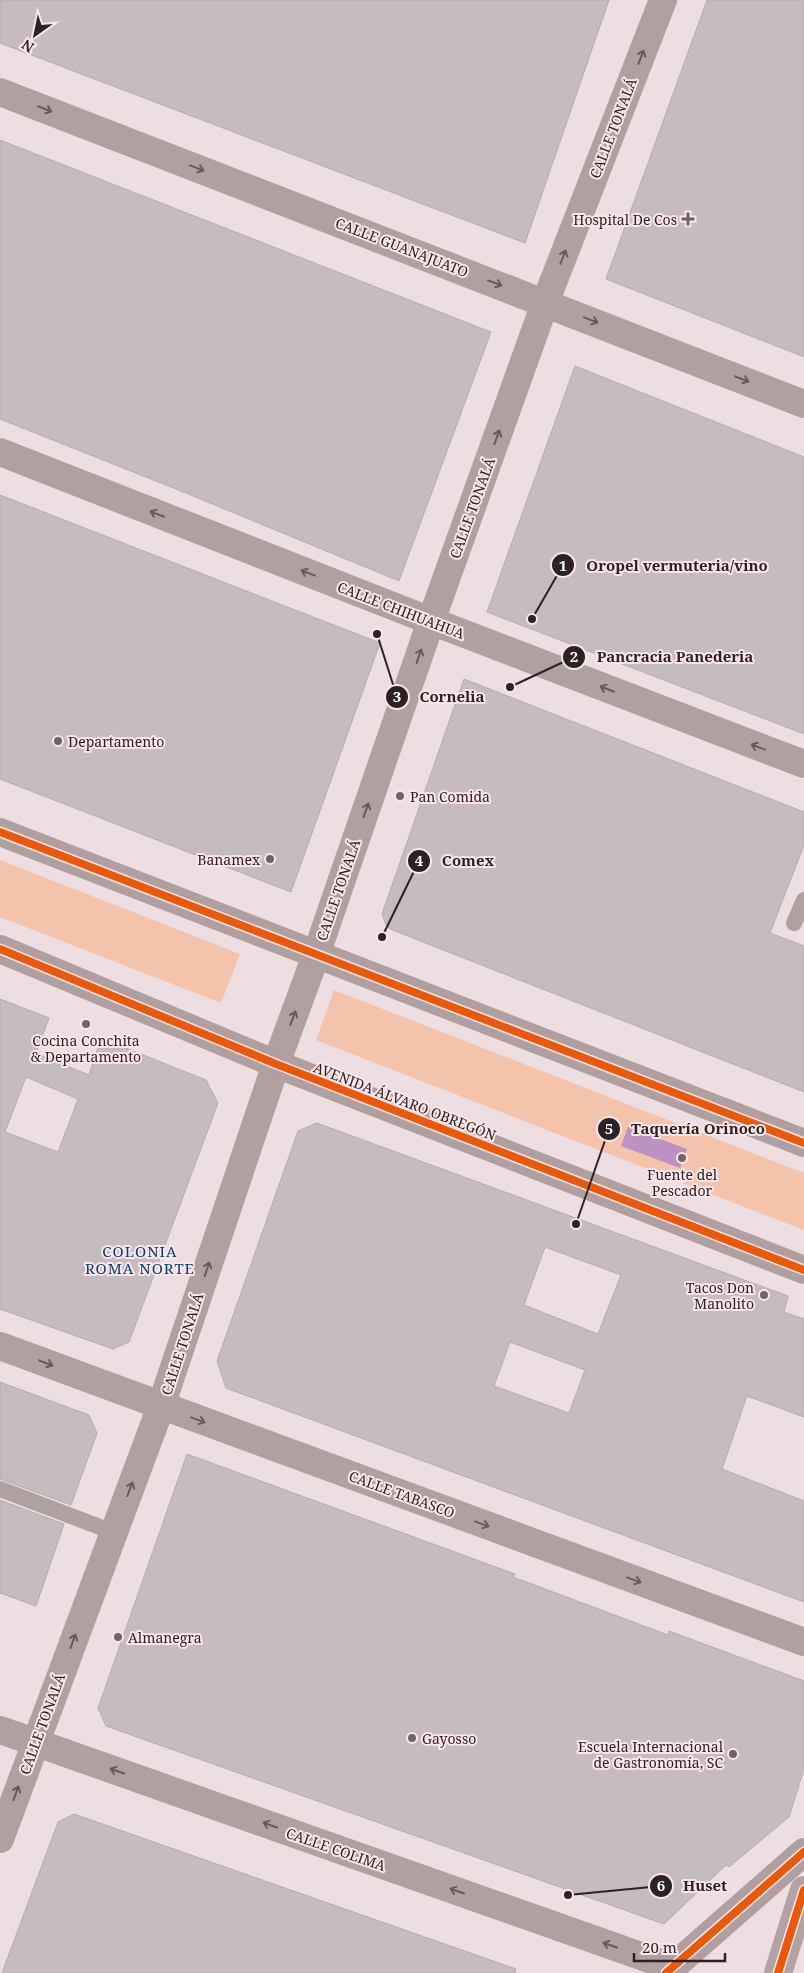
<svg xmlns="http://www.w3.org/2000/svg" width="804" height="1973" font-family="'Noto Serif',serif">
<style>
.green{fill:#f4c3ac}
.water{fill:#bb92c1}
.building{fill:#c6bcbf;stroke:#b6abaf;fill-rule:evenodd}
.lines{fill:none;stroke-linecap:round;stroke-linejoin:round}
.service{stroke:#afa1a0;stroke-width:16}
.minor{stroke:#afa1a0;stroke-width:28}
.secondary{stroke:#b09fa0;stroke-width:28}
.primary{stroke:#b2a2a3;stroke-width:28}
.cycleway-casing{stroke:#fce6ea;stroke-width:11}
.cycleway{stroke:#e8590c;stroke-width:8}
.oneway{stroke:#665b5b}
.poi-dot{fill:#6f6466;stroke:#fce6ea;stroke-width:2}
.labels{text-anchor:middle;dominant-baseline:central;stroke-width:4;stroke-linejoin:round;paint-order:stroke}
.street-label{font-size:14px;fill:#2b2223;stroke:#fce6ea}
.poi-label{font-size:14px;fill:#2b2223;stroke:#fce6ea;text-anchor:end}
.neighbourhood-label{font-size:15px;letter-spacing:1px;fill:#033f70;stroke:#fce6ea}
.leader{fill:none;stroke:#2b2223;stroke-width:2}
.callout-dot{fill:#2b2223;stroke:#fce6ea;stroke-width:2}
.mark-label{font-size:15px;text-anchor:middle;font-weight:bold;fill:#fff}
.callout-label{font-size:15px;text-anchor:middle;font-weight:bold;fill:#2b2223;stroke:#fce6ea;stroke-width:4;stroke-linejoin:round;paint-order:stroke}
</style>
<rect width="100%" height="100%" fill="#eddee1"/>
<g class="green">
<polygon points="0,860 240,954 221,1003 0,917"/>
<polygon points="334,990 804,1173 804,1230 316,1040"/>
</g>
<polygon class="water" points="628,1127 687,1149 680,1168 621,1146"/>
<g class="building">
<polygon points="0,0 609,0 525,243 0,43"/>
<polygon points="707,0 804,0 804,357 606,279"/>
<polygon points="0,140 491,332 399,581 181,491 0,419"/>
<polygon points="575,366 804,457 804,734 487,612"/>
<polygon points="0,495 380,643 291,892 0,779"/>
<polygon points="464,679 804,812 804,845 770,933 804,946 804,1092 390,929 386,925 382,914"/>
<path d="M0,999L49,1018L36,1053L89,1075L101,1038L206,1080L218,1103L129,1342L113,1349L0,1309ZM26,1077L78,1099L58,1152L5,1132Z"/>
<path d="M317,1123L788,1296L784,1312L804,1319V1417L747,1396L722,1469L804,1501V1602L226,1388L217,1361L298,1131ZM545,1247L621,1275L598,1334L524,1305ZM510,1342L585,1370L569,1413L494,1386Z"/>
<polygon points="0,1382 89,1415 97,1433 71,1505 0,1479"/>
<polygon points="187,1454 515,1574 513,1577 668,1635 669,1631 804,1681 804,1769 789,1817 729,1867 726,1865 664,1924 106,1726 98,1708"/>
<polygon points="0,1500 64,1524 36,1606 0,1593"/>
<polygon points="74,1814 516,1969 515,1973 2,1973 58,1822"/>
</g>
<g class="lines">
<g class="service">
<polyline points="794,923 804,900"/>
<polyline points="0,1489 113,1532"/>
</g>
<g class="minor">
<polyline points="0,92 804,404"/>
<polyline points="0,452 431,621 804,764"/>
<polyline points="0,1346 804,1642"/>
<polyline points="0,1730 672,1967"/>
<polyline points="0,1839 161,1406 276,1064 316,955 431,621 545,303 663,0"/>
</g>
<g class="secondary">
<polyline points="0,832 804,1143"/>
<polyline points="0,949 276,1064 804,1270"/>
<polyline points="666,1973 804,1852"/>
</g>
<polyline class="primary" points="778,1973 804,1890"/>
<defs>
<g id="cycleway">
<polyline points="0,832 804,1143"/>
<polyline points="0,949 276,1064 804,1270"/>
<polyline points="666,1973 804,1852"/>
<polyline points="778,1973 804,1890"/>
</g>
</defs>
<use href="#cycleway" class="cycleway-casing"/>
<use href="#cycleway" class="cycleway"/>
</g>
<defs><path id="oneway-shaft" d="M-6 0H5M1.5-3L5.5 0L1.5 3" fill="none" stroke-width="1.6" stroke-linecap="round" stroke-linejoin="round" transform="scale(1.25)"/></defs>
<g class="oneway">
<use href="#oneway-shaft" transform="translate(641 57) rotate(-69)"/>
<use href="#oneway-shaft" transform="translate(45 109) rotate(21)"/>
<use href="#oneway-shaft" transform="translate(197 168) rotate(21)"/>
<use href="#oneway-shaft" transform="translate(563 257) rotate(-69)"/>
<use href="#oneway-shaft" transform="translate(495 283) rotate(21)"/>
<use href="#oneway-shaft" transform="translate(591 320) rotate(21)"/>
<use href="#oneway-shaft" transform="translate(742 379) rotate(21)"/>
<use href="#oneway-shaft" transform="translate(497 437) rotate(-70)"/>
<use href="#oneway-shaft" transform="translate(157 514) rotate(-159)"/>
<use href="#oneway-shaft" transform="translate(308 573) rotate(-159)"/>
<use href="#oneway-shaft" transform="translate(419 656) rotate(-71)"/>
<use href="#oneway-shaft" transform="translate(607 689) rotate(-159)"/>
<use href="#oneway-shaft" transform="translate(758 747) rotate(-159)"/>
<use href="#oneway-shaft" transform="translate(366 810) rotate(-71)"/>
<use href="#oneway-shaft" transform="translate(293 1018) rotate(-69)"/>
<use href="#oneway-shaft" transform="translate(207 1269) rotate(-72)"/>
<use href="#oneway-shaft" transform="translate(46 1363) rotate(21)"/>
<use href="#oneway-shaft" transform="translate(198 1420) rotate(20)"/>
<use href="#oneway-shaft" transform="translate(130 1489) rotate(-69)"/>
<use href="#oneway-shaft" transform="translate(482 1524) rotate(20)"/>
<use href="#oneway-shaft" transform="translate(634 1580) rotate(20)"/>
<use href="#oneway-shaft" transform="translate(73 1641) rotate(-70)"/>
<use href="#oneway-shaft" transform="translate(117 1771) rotate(-161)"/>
<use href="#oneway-shaft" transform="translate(16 1793) rotate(-70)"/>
<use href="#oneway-shaft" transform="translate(270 1825) rotate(-161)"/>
<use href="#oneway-shaft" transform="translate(457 1891) rotate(-161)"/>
<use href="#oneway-shaft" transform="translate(610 1945) rotate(-161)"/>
</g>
<g class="poi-dot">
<path d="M685.5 211.5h5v5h5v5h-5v5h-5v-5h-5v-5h5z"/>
<circle cx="58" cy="741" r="5"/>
<circle cx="400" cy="796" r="5"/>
<circle cx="270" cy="859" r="5"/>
<circle cx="86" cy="1024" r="5"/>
<circle cx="682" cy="1158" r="5"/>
<circle cx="764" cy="1295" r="5"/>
<circle cx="118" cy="1637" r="5"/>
<circle cx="412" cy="1738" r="5"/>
<circle cx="733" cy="1754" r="5"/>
</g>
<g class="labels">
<g class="street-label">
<text transform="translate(613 128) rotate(-69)">CALLE TONALÁ</text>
<text transform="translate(402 247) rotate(21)">CALLE GUANAJUATO</text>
<text transform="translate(472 508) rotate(-70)">CALLE TONALÁ</text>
<text transform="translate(401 610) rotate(21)">CALLE CHIHUAHUA</text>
<text transform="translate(338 890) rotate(-71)">CALLE TONALÁ</text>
<text transform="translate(405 1101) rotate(21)">AVENIDA ÁLVARO OBREGÓN</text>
<text transform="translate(182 1344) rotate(-72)">CALLE TONALÁ</text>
<text transform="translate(402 1494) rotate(20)">CALLE TABASCO</text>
<text transform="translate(42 1724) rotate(-70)">CALLE TONALÁ</text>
<text transform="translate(336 1849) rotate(19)">CALLE COLIMA</text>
</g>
<g class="poi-label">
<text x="677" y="219">Hospital De Cos</text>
<text x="68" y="741" text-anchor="start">Departamento</text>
<text x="410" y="796" text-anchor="start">Pan Comida</text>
<text x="260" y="859">Banamex</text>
<text x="86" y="1040" text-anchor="middle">Cocina Conchita<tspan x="86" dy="16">&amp; Departamento</tspan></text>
<text x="682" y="1174" text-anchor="middle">Fuente del<tspan x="682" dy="16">Pescador</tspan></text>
<text x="754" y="1287">Tacos Don<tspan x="754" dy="16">Manolito</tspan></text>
<text x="128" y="1637" text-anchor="start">Almanegra</text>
<text x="422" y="1738" text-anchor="start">Gayosso</text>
<text x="723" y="1746">Escuela Internacional<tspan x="723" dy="16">de Gastronomía, SC</tspan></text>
</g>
<g class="neighbourhood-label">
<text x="140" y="1251">COLONIA<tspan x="140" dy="17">ROMA NORTE</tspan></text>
</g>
</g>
<path class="leader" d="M532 619L563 565M510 687L574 657M377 634L397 697M382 937L419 861M576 1224L609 1129M568 1895L661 1886"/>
<g class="callout-dot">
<circle cx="532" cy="619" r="5"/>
<circle cx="510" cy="687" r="5"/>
<circle cx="377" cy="634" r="5"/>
<circle cx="382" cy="937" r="5"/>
<circle cx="576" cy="1224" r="5"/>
<circle cx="568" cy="1895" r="5"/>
<circle cx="563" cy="565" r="12"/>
<circle cx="574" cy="657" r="12"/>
<circle cx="397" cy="697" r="12"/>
<circle cx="419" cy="861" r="12"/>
<circle cx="609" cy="1129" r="12"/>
<circle cx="661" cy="1886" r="12"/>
</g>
<g class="mark-label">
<text x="563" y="571">1</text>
<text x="574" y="662">2</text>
<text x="397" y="702">3</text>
<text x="419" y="866">4</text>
<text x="609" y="1134">5</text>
<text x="661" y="1891">6</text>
</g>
<g class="callout-label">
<text x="677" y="571">Oropel vermuteria/vino</text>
<text x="675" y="662">Pancracia Panederia</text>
<text x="452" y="702">Cornelia</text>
<text x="468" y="866">Comex</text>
<text x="698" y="1134">Taquería Orinoco</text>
<text x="705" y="1891">Huset</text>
</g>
<g transform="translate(35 35) rotate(213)" stroke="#fce6ea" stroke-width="4" paint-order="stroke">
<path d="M0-4L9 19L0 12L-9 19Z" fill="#2b2223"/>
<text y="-8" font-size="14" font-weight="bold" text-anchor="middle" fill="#2b2223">N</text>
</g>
<path d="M634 1953v8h91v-8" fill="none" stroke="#2b2223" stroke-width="2.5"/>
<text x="642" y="1953" font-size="15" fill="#2b2223" stroke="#fce6ea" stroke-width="4" paint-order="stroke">20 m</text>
</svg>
